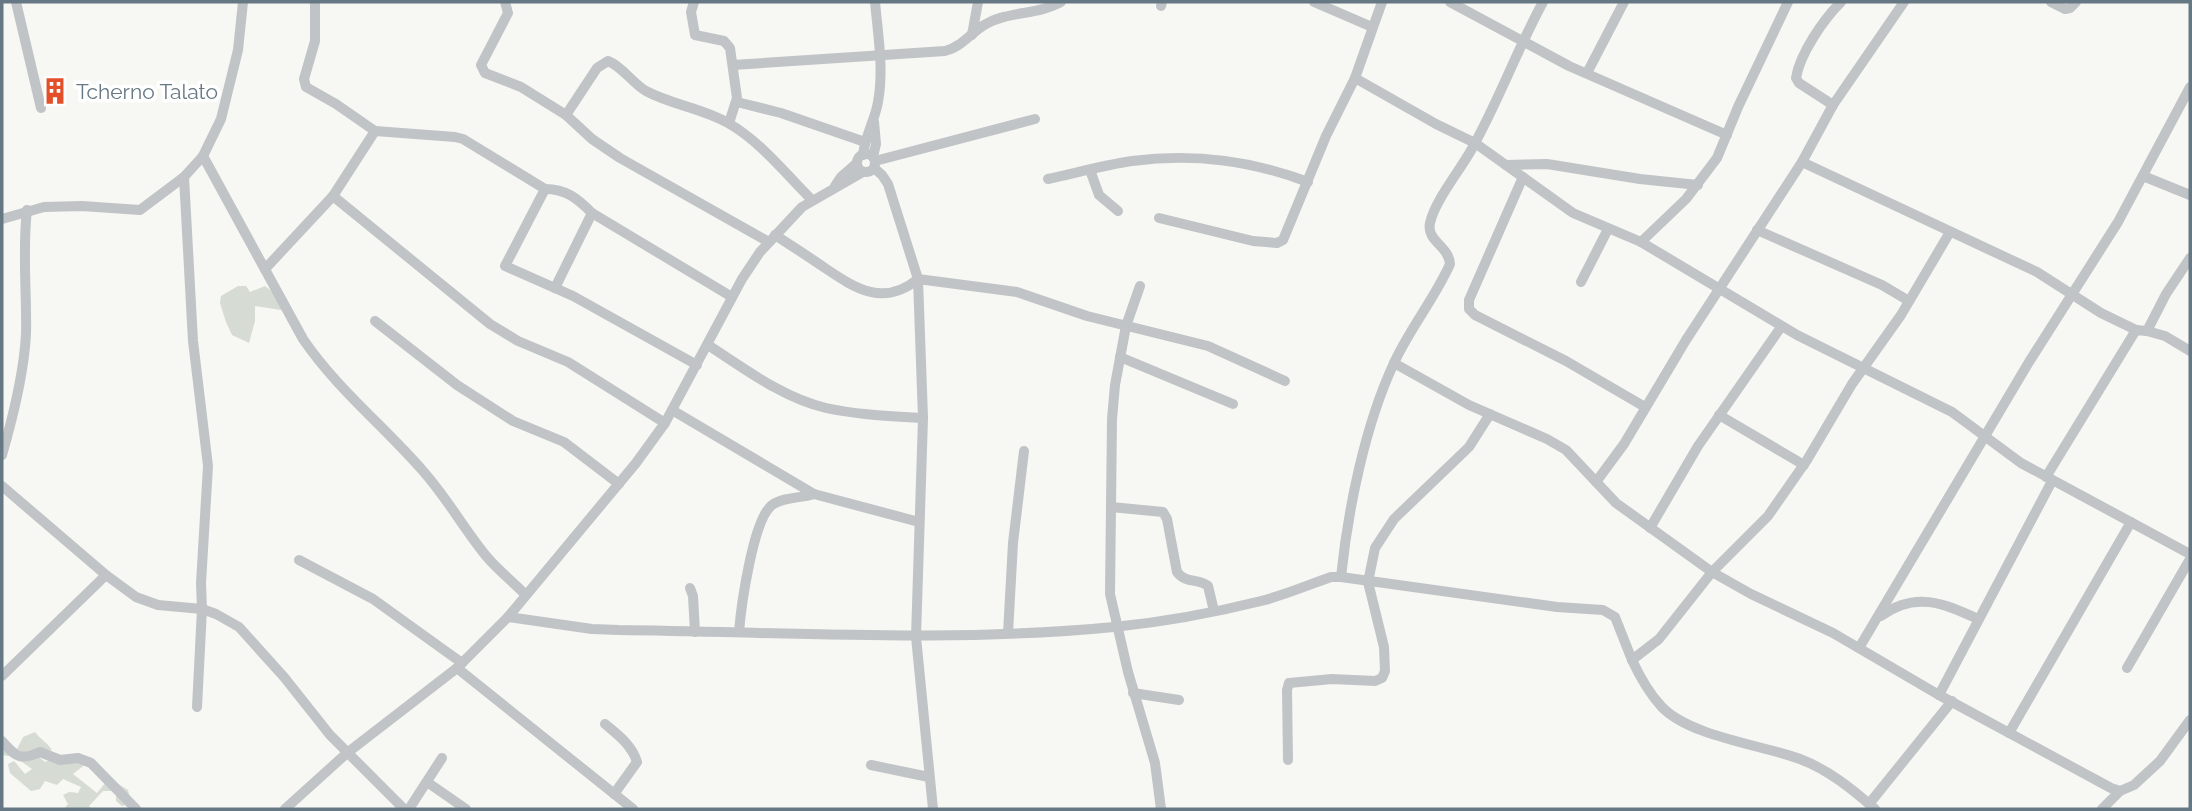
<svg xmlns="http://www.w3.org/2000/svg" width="2192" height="811" font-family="Raleway,sans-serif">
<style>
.green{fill:#d6dcd3}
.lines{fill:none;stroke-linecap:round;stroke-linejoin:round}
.minor{stroke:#c0c4c7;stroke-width:10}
.labels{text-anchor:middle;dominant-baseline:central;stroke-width:7;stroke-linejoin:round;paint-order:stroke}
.poi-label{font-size:21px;fill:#667884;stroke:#fff;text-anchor:start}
</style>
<rect width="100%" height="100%" fill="#f7f7f3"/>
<g class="green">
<polygon points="238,286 246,286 250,292 265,286 279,297 283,306 281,310 255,306 255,321 249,343 232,335 226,322 220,303 221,296"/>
<path d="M35,732C40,739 47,742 52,750L39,752L40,758L45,762L55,757L87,763L73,774L97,793L106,782H115L128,790L131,803L122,806L116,801V791H103L89,806L92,809H64L68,804L63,795L69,792L78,793L81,787L63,779L57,785L45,781L40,789L31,791L10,773L8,764L14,761L25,774L32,769L15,757L2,755V745L17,749L23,737Z"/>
</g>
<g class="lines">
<g class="minor">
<polyline points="16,2 41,108"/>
<path d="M243,2L238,50L221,119L203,156L303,339C337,389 384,426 423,471C447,498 464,529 487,557C499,571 513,582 526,595"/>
<polyline points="315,2 315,41 304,79 306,87 336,104 375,131"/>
<polyline points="505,2 508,13 481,65 485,73 521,87 566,115 592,139 620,158 769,242"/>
<polyline points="694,2 691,12 695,35 724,41 730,48 737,98 729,123"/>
<polyline points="1314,2 1372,27"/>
<polyline points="1450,2 1569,66 1727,135"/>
<polyline points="1904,2 1833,105 1802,162 2037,272 2101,313 2136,330"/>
<polyline points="2051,2 2065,9 2070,8 2076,2"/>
<polyline points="1161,6 1162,2"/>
<polyline points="972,35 978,2"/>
<path d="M733,65L945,51C962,47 971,32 986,24C1009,11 1038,15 1061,2"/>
<polyline points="1587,73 1624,2"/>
<polyline points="1355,78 1436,124 1475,143 1573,213 1641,242 1797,335 1952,412 2021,463 2190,554"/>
<polyline points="737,102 781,113 865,142"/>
<path d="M1833,105L1799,83L1796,78C1800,53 1824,19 1841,2"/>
<path d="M566,115L597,68L608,61C623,67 632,83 646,91C672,105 702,108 728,123C760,141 786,174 812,200"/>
<circle cx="866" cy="163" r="9"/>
<path d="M863,155C865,136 875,120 878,102C884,69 878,35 875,2"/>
<polyline points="873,157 876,144 874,122"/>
<polyline points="875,161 1035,119"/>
<polyline points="1506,165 1547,164 1640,179 1698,185"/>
<polyline points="874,168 882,175 888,184 918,279 923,418 916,637 933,809"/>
<polyline points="1090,170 1099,195 1118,211"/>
<polyline points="2143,176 2190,195"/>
<polyline points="1523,177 1469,300 1469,309 1475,315 1566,361 1645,407"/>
<path d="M1048,179C1076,173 1104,165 1132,161C1194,153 1250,160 1308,182"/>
<polyline points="835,186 841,177 857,163"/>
<path d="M545,189C566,189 577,198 592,213"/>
<polyline points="333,196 490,324 518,341 568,362 665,423"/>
<polyline points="1159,218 1253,241 1277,243 1283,240 1326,136 1355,78 1382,2"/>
<polyline points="2,219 44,207 82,206 140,210 184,177"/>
<polyline points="1757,230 1882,285 1909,301"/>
<path d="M775,235C792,246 809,257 825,268C856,289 884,307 918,279L1017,292L1087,316L1208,346L1285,381"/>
<polyline points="1641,242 1686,199 1717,158 1738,107 1788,2"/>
<polyline points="265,269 333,196 375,131 455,137 463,139 545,189 505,266 573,296 697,365"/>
<polyline points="1581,282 1608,229"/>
<polyline points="1140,286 1126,326 1115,385 1112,419 1110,594 1128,672 1155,763 1161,809"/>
<polyline points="555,288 592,213 732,297"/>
<polyline points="375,321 457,385 513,421 564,442 619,484"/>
<polyline points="2147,331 2165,336 2190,351"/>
<path d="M708,345C745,369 783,398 826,408C858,415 891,416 923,418"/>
<polyline points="1120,357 1233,404"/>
<polyline points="1394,363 1469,405 1547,439 1566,450 1616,503 1712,572 1751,594 1833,633 1939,695 2111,788 2120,791"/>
<polyline points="672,410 814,494 919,522"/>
<polyline points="1719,415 1804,465"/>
<path d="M2,455C13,417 24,374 26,334C27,292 22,251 27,210"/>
<polyline points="2046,477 2136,330 2147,331 2166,294 2190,258"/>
<polyline points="1596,482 1624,444 1686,340 1802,162"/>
<polyline points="2,486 106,575 136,597 158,605 202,609 216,614 239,627 284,677 330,735 404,809"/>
<path d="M1111,507L1163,512L1167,519L1177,572C1186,584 1199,578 1208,586L1214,611"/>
<polyline points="1650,528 1698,446 1781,327"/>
<polyline points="299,560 373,599 462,663"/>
<path d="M1341,577C1348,509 1365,425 1394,363C1410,328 1435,298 1450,264C1449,246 1426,241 1430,223C1435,199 1464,166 1475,143C1500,97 1518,48 1543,2"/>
<polyline points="690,588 693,596 695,632"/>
<path d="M1881,616C1915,591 1943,603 1978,619"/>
<path d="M508,617L592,629L619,630C784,632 950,643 1114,627C1163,622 1213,613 1261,601C1285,595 1308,585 1331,577H1341L1557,607L1603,610L1615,617L1632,660L1659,639L1712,572L1768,516L1807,460L1852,384L1901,315L1950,232"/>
<path d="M739,632C741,607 753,519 772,505C783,497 802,498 814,494"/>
<polyline points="1008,633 1013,543 1024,451"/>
<polyline points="1859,648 2029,362 2118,222 2190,87"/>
<path d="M1632,660C1639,675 1649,693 1661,706C1688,736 1762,745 1800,759C1829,770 1852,789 1875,809"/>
<polyline points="457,668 633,809"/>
<polyline points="2127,668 2190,559"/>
<polyline points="2,676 106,575"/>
<polyline points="1133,693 1179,700"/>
<polyline points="1939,695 2052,481"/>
<polyline points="197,707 202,609 201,583 208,466 193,341 184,177 203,156"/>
<path d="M605,724C618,735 632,745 637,762L614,794"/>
<polyline points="2009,733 2131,522"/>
<path d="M2,741C16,757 20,761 40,752L60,760L78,758L91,763L136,809"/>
<polyline points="1288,760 1287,690 1289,683 1332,679 1375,681 1382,678 1385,671 1384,647 1368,582 1375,548 1394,519 1469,447 1490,414"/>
<polyline points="871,765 929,777"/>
<polyline points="427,782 466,809"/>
<polyline points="1869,804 1952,701"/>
<polyline points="285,809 347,753 457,668 508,617 636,463 665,423 742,279 760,252 802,207 863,172"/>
<polyline points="409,809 442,758"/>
<polyline points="2102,809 2120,791 2134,785 2160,761 2190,720"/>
</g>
</g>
<defs>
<symbol id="building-bare" viewBox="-9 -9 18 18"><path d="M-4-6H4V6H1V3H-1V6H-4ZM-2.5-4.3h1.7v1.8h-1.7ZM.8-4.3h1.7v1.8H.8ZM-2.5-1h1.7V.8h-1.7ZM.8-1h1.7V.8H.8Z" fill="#e24f28" stroke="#fff" stroke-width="2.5" paint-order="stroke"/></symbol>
</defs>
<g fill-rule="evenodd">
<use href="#building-bare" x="36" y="72" width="38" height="38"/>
</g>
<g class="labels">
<g class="poi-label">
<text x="76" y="91">Tcherno Talato</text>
</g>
</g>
<rect width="2192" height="811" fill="none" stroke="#667884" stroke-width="7"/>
</svg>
